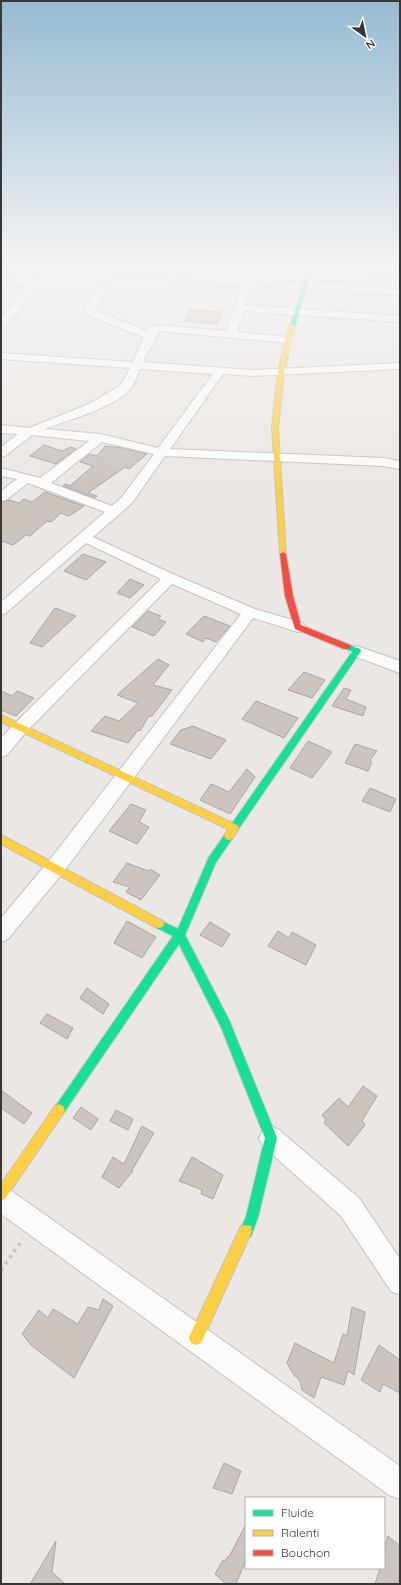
<svg xmlns="http://www.w3.org/2000/svg" width="401" height="1585" font-family="Quicksand,sans-serif">
<style>
.building{fill:#cbc4bf;stroke:#a9a7a5}
.lines{fill:none;stroke-linecap:round;stroke-linejoin:round}
.street-casing{stroke:#c5c3c1;stroke-width:2}
.fast-casing{stroke:#c5c3c1;stroke-width:2}
.slow-casing{stroke:#c5c3c1;stroke-width:2}
.jam-casing{stroke:#c5c3c1;stroke-width:2}
.path{stroke:#c9c8c7;stroke-width:4;stroke-dasharray:3 4.5;stroke-linecap:butt}
.street{fill:#fcfbfb;fill-rule:evenodd}
.fast{fill:#16e098;fill-rule:evenodd}
.slow{fill:#ffcf43;fill-rule:evenodd}
.jam{fill:#f24e42;fill-rule:evenodd}
</style>
<rect width="100%" height="100%" fill="#eae7e4"/>
<g class="building">
<polygon points="190,310 222,312 217,324 185,321"/>
<polygon points="44,445 62,451 71,447 76,449 56,464 30,456"/>
<polygon points="105,446 123,448 147,454 129,469 125,467 88,493 97,496 94,498 63,486 65,484 70,486 93,466 80,462 90,454 97,456"/>
<polygon points="45,492 84,506 69,516 61,513 51,522 47,521 30,536 26,535 13,545 1,541 1,502 9,500 19,503 24,499 32,502"/>
<polygon points="83,554 106,562 86,580 64,571"/>
<polygon points="130,579 144,585 130,598 117,593"/>
<polygon points="55,608 76,616 42,647 30,643"/>
<polygon points="148,611 161,616 158,619 166,622 154,636 132,627"/>
<polygon points="204,616 230,626 216,642 206,638 203,642 186,634"/>
<polygon points="158,659 169,665 153,685 172,690 152,716 149,716 140,731 138,730 128,743 91,731 105,716 119,721 138,703 117,695"/>
<polygon points="304,672 325,680 312,698 288,690"/>
<polygon points="344,688 351,690 346,699 366,707 363,716 332,706"/>
<polygon points="1,691 12,696 17,691 34,698 16,716 1,710"/>
<polygon points="256,701 298,718 284,738 242,719"/>
<polygon points="193,726 226,740 211,759 170,744 181,730"/>
<polygon points="308,741 332,752 312,778 290,768"/>
<polygon points="355,744 377,751 370,760 372,762 368,771 345,763"/>
<polygon points="247,769 255,777 230,814 200,800 211,784 229,792"/>
<polygon points="370,788 396,799 390,812 362,801"/>
<polygon points="131,804 146,810 139,822 149,827 137,844 109,831"/>
<polygon points="127,863 148,871 150,869 160,875 141,900 126,892 130,887 113,882"/>
<polygon points="127,921 156,937 142,958 114,943"/>
<polygon points="210,922 230,934 222,947 200,935"/>
<polygon points="278,931 289,938 292,932 316,945 306,965 268,946"/>
<polygon points="87,988 109,1004 103,1014 80,998"/>
<polygon points="47,1014 73,1028 67,1039 40,1023"/>
<polygon points="363,1086 377,1096 362,1121 365,1125 348,1146 324,1123 326,1120 322,1115 339,1098 348,1107"/>
<polygon points="1,1090 32,1113 24,1124 1,1108"/>
<polygon points="81,1107 98,1119 91,1130 73,1118"/>
<polygon points="116,1110 133,1119 128,1130 110,1121"/>
<polygon points="142,1126 154,1133 132,1170 133,1171 119,1188 102,1177 113,1157 124,1164"/>
<polygon points="192,1157 223,1175 213,1199 201,1194 202,1190 179,1181"/>
<polygon points="103,1299 113,1306 74,1378 32,1346 22,1334 39,1310 48,1318 53,1309 78,1324 88,1307 99,1310"/>
<polygon points="352,1307 365,1312 354,1375 348,1371 344,1385 321,1377 314,1398 302,1390 300,1381 294,1375 287,1363 295,1343 334,1363 343,1334 347,1336"/>
<polygon points="379,1345 400,1360 400,1393 383,1384 380,1392 361,1380"/>
<polygon points="224,1463 241,1471 232,1494 213,1488"/>
<polygon points="246,1524 246,1560 236,1584 226,1584 215,1574 223,1560 225,1561 228,1556 229,1557"/>
<polygon points="388,1536 400,1546 400,1584 375,1584 380,1568 384,1568 384,1552"/>
<polygon points="56,1541 52,1572 65,1584 30,1584"/>
</g>
<g class="lines">
<defs>
<g id="street">
<path d="M43,266H69L245,279L249,266H258L254,280L400,289V295L252,285L245,305L400,316V322L244,311L237,332L289,337L294,340L289,343L159,331L143,362L253,370L400,363V369L253,376L223,374L170,449L383,458L400,461V469L383,466L165,456L132,503L93,537L175,575L255,609L303,623L306,627L303,631L298,632L253,618L62,874L8,939L1,942V918L48,862L241,614L172,584L27,731L7,755L1,757V738L15,723L161,579L86,543L6,613L1,615V602L105,512L28,483L6,500L1,501V491L17,479L1,476V468L40,478L89,441L32,435L5,456L1,457V447L18,434L1,433V425L29,428L89,404L121,385L130,368L1,359V353L133,362L144,337L94,318L88,314L85,308L104,275L50,270L5,327L1,328V318L27,286L1,285V279L31,281ZM113,276L243,284L227,331L157,325L149,328L147,331L96,311L95,308ZM140,369L213,374L158,448L100,434L45,429C67,420 117,407 131,388C135,383 137,375 140,369ZM102,442L154,454L122,497L112,506L51,483Z"/>
<polygon points="355,269 400,272 400,278 352,274 350,272 352,270"/>
<polygon points="357,646 400,661 400,673 351,655 349,651 351,647"/>
<polygon points="271,1126 279,1130 359,1198 400,1259 400,1295 391,1291 341,1216 263,1146 259,1138 263,1130"/>
<polygon points="1,1187 10,1190 400,1466 400,1499 389,1495 1,1214"/>
</g>
<g id="fast">
<polygon points="309,266 313,266 295,326 290,327"/>
<polygon points="347,644 360,649 361,651 237,831 231,831 229,828 231,825 352,652 343,647 344,645"/>
<polygon points="229,832 232,833 234,836 216,862 185,935 229,1020 277,1138 258,1217 251,1236 246,1237 241,1236 240,1231 246,1217 265,1138 221,1027 179,944 63,1114 59,1116 55,1114 53,1110 173,936 155,927 154,924 155,921 159,920 178,929 209,857 226,833"/>
</g>
<g id="slow">
<polygon points="292,324 295,326 284,372 278,427 286,554 283,556 280,554 272,427 278,372 289,326"/>
<polygon points="1,715 237,825 239,828 232,839 229,840 226,839 224,836 228,829 1,722"/>
<polygon points="1,835 163,921 164,924 163,927 159,928 155,927 1,844"/>
<polygon points="59,1104 63,1106 65,1110 63,1114 5,1199 1,1201 1,1184 55,1106"/>
<polygon points="246,1225 251,1226 252,1231 201,1343 196,1345 191,1343 189,1338 191,1333 241,1226"/>
</g>
<polygon id="jam" points="283,552 286,554 293,596 301,625 350,645 351,647 350,649 344,649 295,629 285,596 280,554"/>
</defs>
<use href="#street" class="street-casing"/>
<use href="#fast" class="fast-casing"/>
<use href="#slow" class="slow-casing"/>
<use href="#jam" class="jam-casing"/>
<polyline class="path" points="1,1270 23,1239"/>
<use href="#street" class="street"/>
<use href="#fast" class="fast"/>
<use href="#slow" class="slow"/>
<use href="#jam" class="jam"/>
</g>
<linearGradient id="sky" x2="0" y2="1"><stop stop-color="#95bbd2"/><stop offset="0.55" stop-color="#f6f4f3"/><stop offset="1" stop-color="#f6f4f3" stop-opacity="0"/></linearGradient>
<rect width="401" height="488" fill="url(#sky)"/>
<rect width="401" height="1585" fill="none" stroke="#393735" stroke-width="4"/>
<rect x="245" y="1497" width="140" height="72" fill="#ffffff" stroke="#b0afae"/>
<rect x="253" y="1510" width="20" height="6" fill="#16e098" stroke="#b0afae"/>
<text x="281" y="1517" font-size="12" fill="#393735">Fluide</text>
<rect x="253" y="1530" width="20" height="6" fill="#ffcf43" stroke="#b0afae"/>
<text x="281" y="1537" font-size="12" fill="#393735">Ralenti</text>
<rect x="253" y="1550" width="20" height="6" fill="#f24e42" stroke="#b0afae"/>
<text x="281" y="1557" font-size="12" fill="#393735">Bouchon</text>
<g transform="translate(365 36) rotate(147)" stroke="#ffffff" stroke-width="3" paint-order="stroke">
<path d="M0-3L7 15L0 10L-7 15Z" fill="#393735"/>
<text y="-6" font-size="11" font-weight="bold" text-anchor="middle" fill="#393735">N</text>
</g>
</svg>
